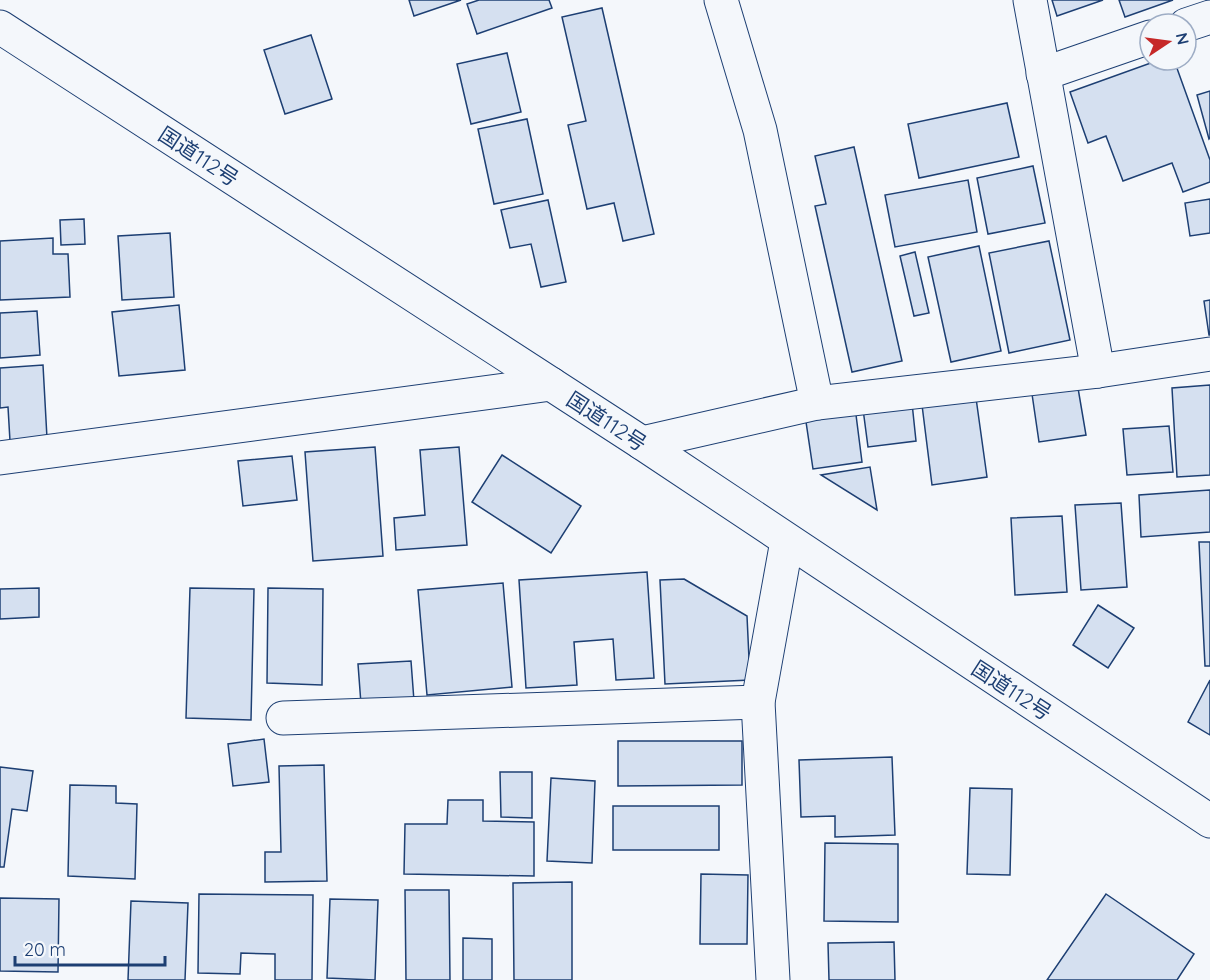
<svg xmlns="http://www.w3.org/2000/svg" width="1210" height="980" font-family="Quicksand,'Noto Sans JP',sans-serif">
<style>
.building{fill:#d5e0f0;stroke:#1d3f73;stroke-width:1.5}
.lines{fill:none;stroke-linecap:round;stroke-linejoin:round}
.minor-casing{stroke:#1d3f73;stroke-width:35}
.highway-casing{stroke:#1d3f73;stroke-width:35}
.minor{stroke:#f4f7fb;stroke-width:33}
.highway{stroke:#f4f7fb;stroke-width:33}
.labels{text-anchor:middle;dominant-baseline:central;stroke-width:4.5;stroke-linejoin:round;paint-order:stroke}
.street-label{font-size:21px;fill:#1d3f73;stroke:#f4f7fb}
</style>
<rect width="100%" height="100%" fill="#f4f7fb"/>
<g class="building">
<polygon points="409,0 461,0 414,16"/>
<polygon points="479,0 549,0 552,8 477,34 467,4"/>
<polygon points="1052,0 1103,0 1057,16"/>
<polygon points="1119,0 1173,0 1125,17"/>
<polygon points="602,8 654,234 623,241 614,203 587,209 568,125 586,121 562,17"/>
<polygon points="311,35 332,99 285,114 264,50"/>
<polygon points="507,53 521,112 471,124 457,64"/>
<polygon points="1159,60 1174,60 1210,160 1210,182 1183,192 1172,163 1123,181 1106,136 1088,143 1070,92"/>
<polygon points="1210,91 1210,138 1209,139 1197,95"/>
<polygon points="1007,103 1019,157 919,178 908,124"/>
<polygon points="527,119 543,194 494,204 478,129"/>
<polygon points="854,147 902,361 852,372 815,206 826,204 815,156"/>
<polygon points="1033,166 1045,223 988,234 977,178"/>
<polygon points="968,180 977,232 895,247 885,195"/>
<polygon points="1210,199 1210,233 1190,236 1185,203"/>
<polygon points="548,200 566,282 541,287 531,244 510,248 501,210"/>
<polygon points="84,219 85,244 61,245 60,220"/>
<polygon points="170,233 174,297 122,300 118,236"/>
<polygon points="53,238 53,254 68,254 70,297 0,300 0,241"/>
<polygon points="1049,241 1070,340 1009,353 989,253"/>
<polygon points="979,246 1001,351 951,362 928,257"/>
<polygon points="915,252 929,313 914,316 900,256"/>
<polygon points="1210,300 1210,335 1209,335 1204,301"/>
<polygon points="179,305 185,370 119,376 112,312"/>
<polygon points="37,311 40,355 0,358 0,313"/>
<polygon points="43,365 47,438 10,441 8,407 0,408 0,368"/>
<polygon points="1210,385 1210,475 1177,477 1172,388"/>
<polygon points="1078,388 1086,435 1039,442 1032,394"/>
<polygon points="976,398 987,477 932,485 922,405"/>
<polygon points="912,403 916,441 868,447 863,409"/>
<polygon points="855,407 862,462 813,469 805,415"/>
<polygon points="1169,426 1173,472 1127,475 1123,429"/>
<polygon points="375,447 383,556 313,561 305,452"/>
<polygon points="459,447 467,545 396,550 394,518 425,515 420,450"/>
<polygon points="502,455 581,506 551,553 472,502"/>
<polygon points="292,456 297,500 243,506 238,461"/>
<polygon points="870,467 877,510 821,475"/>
<polygon points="1210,490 1210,532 1141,537 1139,495"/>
<polygon points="1121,503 1127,587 1081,590 1075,505"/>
<polygon points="1062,516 1067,592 1015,595 1011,518"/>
<polygon points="1199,542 1210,542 1210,666 1205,666"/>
<polygon points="647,572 654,678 616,680 613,639 574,642 577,685 526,688 519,580"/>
<polygon points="684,579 747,616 750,680 665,684 660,580"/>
<polygon points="503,583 512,687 427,695 418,590"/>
<polygon points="39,588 39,617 0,619 0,589"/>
<polygon points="190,588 254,589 251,720 186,718"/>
<polygon points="268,588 323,589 322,685 267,683"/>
<polygon points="1098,605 1134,628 1108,668 1073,645"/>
<polygon points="411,661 414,701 361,704 358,664"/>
<polygon points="1210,680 1210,735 1188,722"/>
<polygon points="264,739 269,782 233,786 228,744"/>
<polygon points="618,741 742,741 742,785 618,786"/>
<polygon points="892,757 895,835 835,837 835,816 801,817 799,760"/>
<polygon points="324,765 327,881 265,882 265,852 281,852 279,766"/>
<polygon points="0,767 33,771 27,811 12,809 4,867 0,867"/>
<polygon points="500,772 532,772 532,818 501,817"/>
<polygon points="551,778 595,781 592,863 547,861"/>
<polygon points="70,785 116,786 116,803 137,804 135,879 68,876"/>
<polygon points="970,788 1012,789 1010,875 967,874"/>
<polygon points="448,800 483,800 483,821 534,822 534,876 404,874 405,824 447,824"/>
<rect x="613" y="806" width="106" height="44"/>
<polygon points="825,843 898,844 898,922 824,921"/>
<polygon points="701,874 748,875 747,944 700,944"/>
<polygon points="572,882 572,980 514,980 513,883"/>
<polygon points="405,890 449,890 450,980 406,980"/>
<polygon points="199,894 313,895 312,980 275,980 275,954 241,953 240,974 198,973"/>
<polygon points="1106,894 1194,954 1177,980 1047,980"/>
<polygon points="0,898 59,899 58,972 0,971"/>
<polygon points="330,899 378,900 375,980 327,978"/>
<polygon points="131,901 188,903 185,980 128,980"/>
<polygon points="463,938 492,939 492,980 463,980"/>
<polygon points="894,942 895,980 829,980 828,943"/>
</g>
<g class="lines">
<defs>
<g id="minor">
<polyline points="721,0 760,130 817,403"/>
<polyline points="1030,0 1098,371"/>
<polyline points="1186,25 1210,17"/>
<polyline points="1043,74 1150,37"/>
<polyline points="642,443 817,403 1098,371 1210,354"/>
<polyline points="0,458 551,384"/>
<polyline points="283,718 758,702"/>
<polyline points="773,980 758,702 787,541"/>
</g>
<polyline id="highway" points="0,27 642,443 1210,821"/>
</defs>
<use href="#minor" class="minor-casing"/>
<use href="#highway" class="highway-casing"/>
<use href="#minor" class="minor"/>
<use href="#highway" class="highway"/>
</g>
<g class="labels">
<g class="street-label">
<text transform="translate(199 156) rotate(33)">国道112号</text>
<text transform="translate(607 421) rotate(33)">国道112号</text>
<text transform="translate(1012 690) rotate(33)">国道112号</text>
</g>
</g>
<g transform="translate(1168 42) rotate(77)"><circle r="28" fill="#f4f7fb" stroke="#9eadc5" stroke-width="1.5"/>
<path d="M0-4.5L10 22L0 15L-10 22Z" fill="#c62828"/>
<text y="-9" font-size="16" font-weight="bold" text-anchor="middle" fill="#1d3f73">N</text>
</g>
<path d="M15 956v9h150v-9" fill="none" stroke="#1d3f73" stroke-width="3"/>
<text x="24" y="956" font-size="18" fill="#1d3f73" stroke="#f4f7fb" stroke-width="4.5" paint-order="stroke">20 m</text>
</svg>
